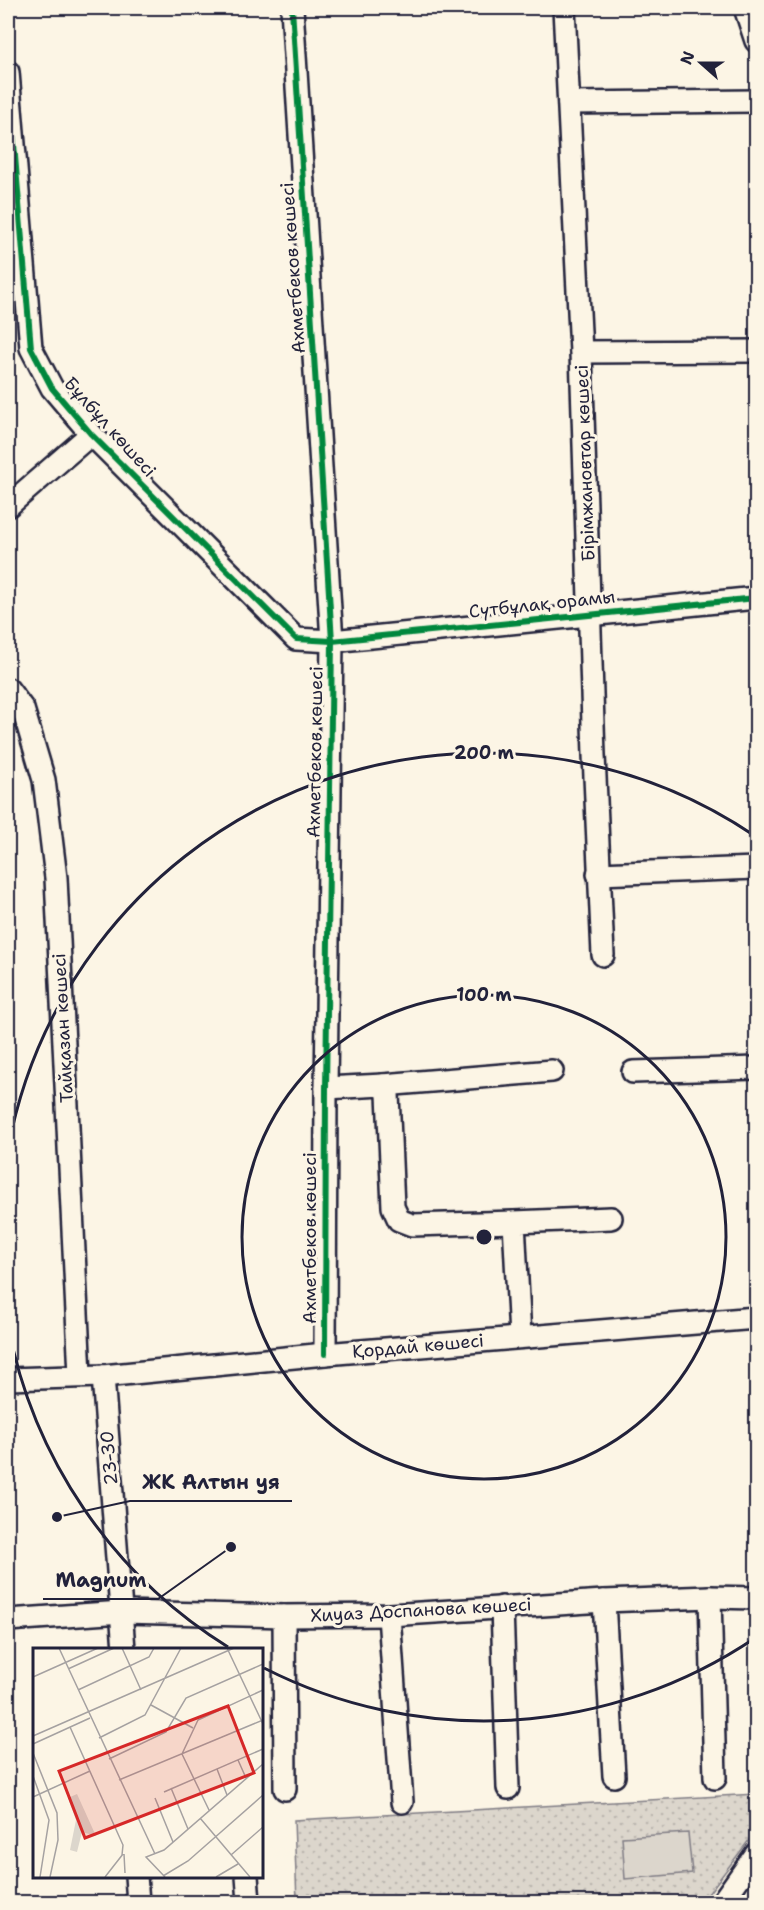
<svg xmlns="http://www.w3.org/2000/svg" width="764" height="1910" font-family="'Shantell Sans',sans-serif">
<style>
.park{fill:url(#park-dots);stroke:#7f7c84;stroke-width:1.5}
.pitch{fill:#dcd6cc;stroke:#7f7c84;stroke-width:1.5}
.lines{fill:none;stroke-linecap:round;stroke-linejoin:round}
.minor-casing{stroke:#22223b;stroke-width:26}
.minor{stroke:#fcf5e5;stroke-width:21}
.cycleway-casing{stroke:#fcf5e5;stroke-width:10}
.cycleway{stroke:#00873e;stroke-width:6}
.ring{fill:none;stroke:#22223b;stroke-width:3}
.labels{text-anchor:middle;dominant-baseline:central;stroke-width:6;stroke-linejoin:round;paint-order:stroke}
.street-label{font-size:18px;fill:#22223b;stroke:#fcf5e5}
.inset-road{fill:none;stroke:#a5a1a1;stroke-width:1.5}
.view{fill:#d62828;fill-opacity:0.15;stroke:#d62828;stroke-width:3}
.inset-edge{fill:none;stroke:#22223b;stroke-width:3}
.centre{fill:#22223b;stroke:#fcf5e5;stroke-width:3}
.ring-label{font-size:18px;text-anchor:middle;font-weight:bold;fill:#22223b;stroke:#fcf5e5;stroke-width:6;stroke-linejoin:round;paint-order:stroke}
.leader{fill:none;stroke:#22223b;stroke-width:2}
.callout-dot{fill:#22223b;stroke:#fcf5e5;stroke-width:2}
.callout-label{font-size:20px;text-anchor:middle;font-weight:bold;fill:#22223b;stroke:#fcf5e5;stroke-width:6;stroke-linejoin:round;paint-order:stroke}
</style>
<defs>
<pattern id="park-dots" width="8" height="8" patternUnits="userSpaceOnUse" patternTransform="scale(1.5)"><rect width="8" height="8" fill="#dcd6cc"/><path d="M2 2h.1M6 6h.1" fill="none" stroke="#bcb7b0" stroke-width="1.8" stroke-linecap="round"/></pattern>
</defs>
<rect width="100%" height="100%" fill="#fcf5e5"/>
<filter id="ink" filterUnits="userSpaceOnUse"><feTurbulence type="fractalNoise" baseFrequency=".0167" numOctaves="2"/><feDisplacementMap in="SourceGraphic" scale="12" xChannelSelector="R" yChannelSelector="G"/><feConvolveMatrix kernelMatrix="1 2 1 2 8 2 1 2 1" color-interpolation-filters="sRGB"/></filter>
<g filter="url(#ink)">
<polygon class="park" points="756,1794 756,1831 702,1902 297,1902 294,1820"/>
<polygon class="pitch" points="688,1833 692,1873 625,1879 622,1837"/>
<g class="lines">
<defs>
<g id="minor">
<polyline points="292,8 332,641 326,1088 325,1354"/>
<polyline points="564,8 581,352 594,755 603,955"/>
<polyline points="745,8 756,41"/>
<polyline points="8,72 31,348 52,388 91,434 296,639 332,641 756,598"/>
<polyline points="569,103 756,101"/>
<polyline points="581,352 756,351"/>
<polyline points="8,506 91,434"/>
<polyline points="8,689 23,709 44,780 56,878 80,1375"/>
<polyline points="598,874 756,868"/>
<polyline points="633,1072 756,1068"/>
<polyline points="383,1085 552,1071"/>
<polyline points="326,1088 383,1085 388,1094 393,1207 399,1220 412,1225 514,1222"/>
<polyline points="520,1337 514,1222 611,1218"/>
<polyline points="103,1376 124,1649"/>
<polyline points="8,1379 103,1376 325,1354 756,1318"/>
<polyline points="710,1597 715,1778"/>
<polyline points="604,1601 614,1776"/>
<polyline points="502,1607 508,1788"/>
<polyline points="389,1615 402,1802"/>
<polyline points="284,1616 285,1789"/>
<polyline points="8,1620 122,1612 284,1616 389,1615 604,1601 710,1597 756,1598"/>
<polyline points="136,1876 138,1902"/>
<polyline points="247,1876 249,1902"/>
<polyline points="722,1902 756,1854"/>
</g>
</defs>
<use href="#minor" class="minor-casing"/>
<use href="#minor" class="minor"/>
<defs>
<g id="cycleway">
<polyline points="292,8 332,641 326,1088 325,1354"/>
<polyline points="8,72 31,348 52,388 91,434 296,639 332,641 756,598"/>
</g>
</defs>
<use href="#cycleway" class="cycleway-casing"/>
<use href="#cycleway" class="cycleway"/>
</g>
</g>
<g class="ring">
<circle cx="484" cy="1237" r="242"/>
<path d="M755 1638A484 484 0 0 1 264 1668M228 1647A484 484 0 0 1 8 1325M8 1149A484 484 0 0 1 755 836"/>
</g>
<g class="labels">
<g class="street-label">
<text transform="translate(293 268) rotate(-94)">Ахметбеков көшесі</text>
<text transform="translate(110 427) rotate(48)">Бұлбұл көшесі</text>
<text transform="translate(585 463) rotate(-92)">Бірімжановтар көшесі</text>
<text transform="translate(542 604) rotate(-6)">Cүтбұлақ орамы</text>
<text transform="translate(315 752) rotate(-89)">Ахметбеков көшесі</text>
<text transform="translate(63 1028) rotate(-93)">Тайқазан көшесі</text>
<text transform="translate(310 1238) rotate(-90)">Ахметбеков көшесі</text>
<text transform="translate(418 1346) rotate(-5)">Қордай көшесі</text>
<text transform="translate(109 1458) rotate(-95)">23-30</text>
<text transform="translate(421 1610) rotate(-3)">Хиуаз Доспанова көшесі</text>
</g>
</g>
<g transform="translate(33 1648)">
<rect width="230" height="230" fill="#fcf5e5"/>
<path d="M44,146L63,188L49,184L44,204L37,202L43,172L35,150Z" fill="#dcd6cc"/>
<path class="inset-road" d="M26,0L122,206M89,0L108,42M194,0L230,76M35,21L81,0M0,29L65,0M45,42L116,9L121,0M118,57L160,80M37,79L90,197L89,207M0,88L201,0M66,90L112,67L148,0M0,96L57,70M0,105L24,165L25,192L17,229M76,111L133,84L153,50L230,16M205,112L213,130M184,121L194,147M0,128L16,172L7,229M86,132L230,72M138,140L155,181M131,144L230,101M0,149L57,123M122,150L140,194M176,162L149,106L165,72L230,42M167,170L217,229M91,206L92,225M198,207L230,179M130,228L155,213L230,147M72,229L90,206M132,229L113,209L131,202L230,116M183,229L205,216"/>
<path class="view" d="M195,58L221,125L52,190L26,123Z"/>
<rect width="230" height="230" class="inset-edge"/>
</g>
<circle cx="484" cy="1237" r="9" class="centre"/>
<g class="ring-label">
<text x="484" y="759">200 m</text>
<text x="484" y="1001">100 m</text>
</g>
<path class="leader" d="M57 1517L130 1501H292M231 1547L158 1599H43"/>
<g class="callout-dot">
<circle cx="57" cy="1517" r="6"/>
<circle cx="231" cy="1547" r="6"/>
</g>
<g class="callout-label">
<text x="211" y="1489">ЖК Алтын уя</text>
<text x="101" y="1587">Magnum</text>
</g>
<rect width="764" height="1910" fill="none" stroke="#fcf5e5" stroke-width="30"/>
<rect x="15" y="15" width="734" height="1880" fill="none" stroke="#22223b" stroke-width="2" filter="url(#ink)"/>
<g transform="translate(701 63) rotate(291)" stroke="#fcf5e5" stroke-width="4.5" paint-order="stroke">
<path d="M0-4.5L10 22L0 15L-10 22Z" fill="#22223b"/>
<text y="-9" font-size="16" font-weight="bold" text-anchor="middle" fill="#22223b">N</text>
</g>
</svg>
